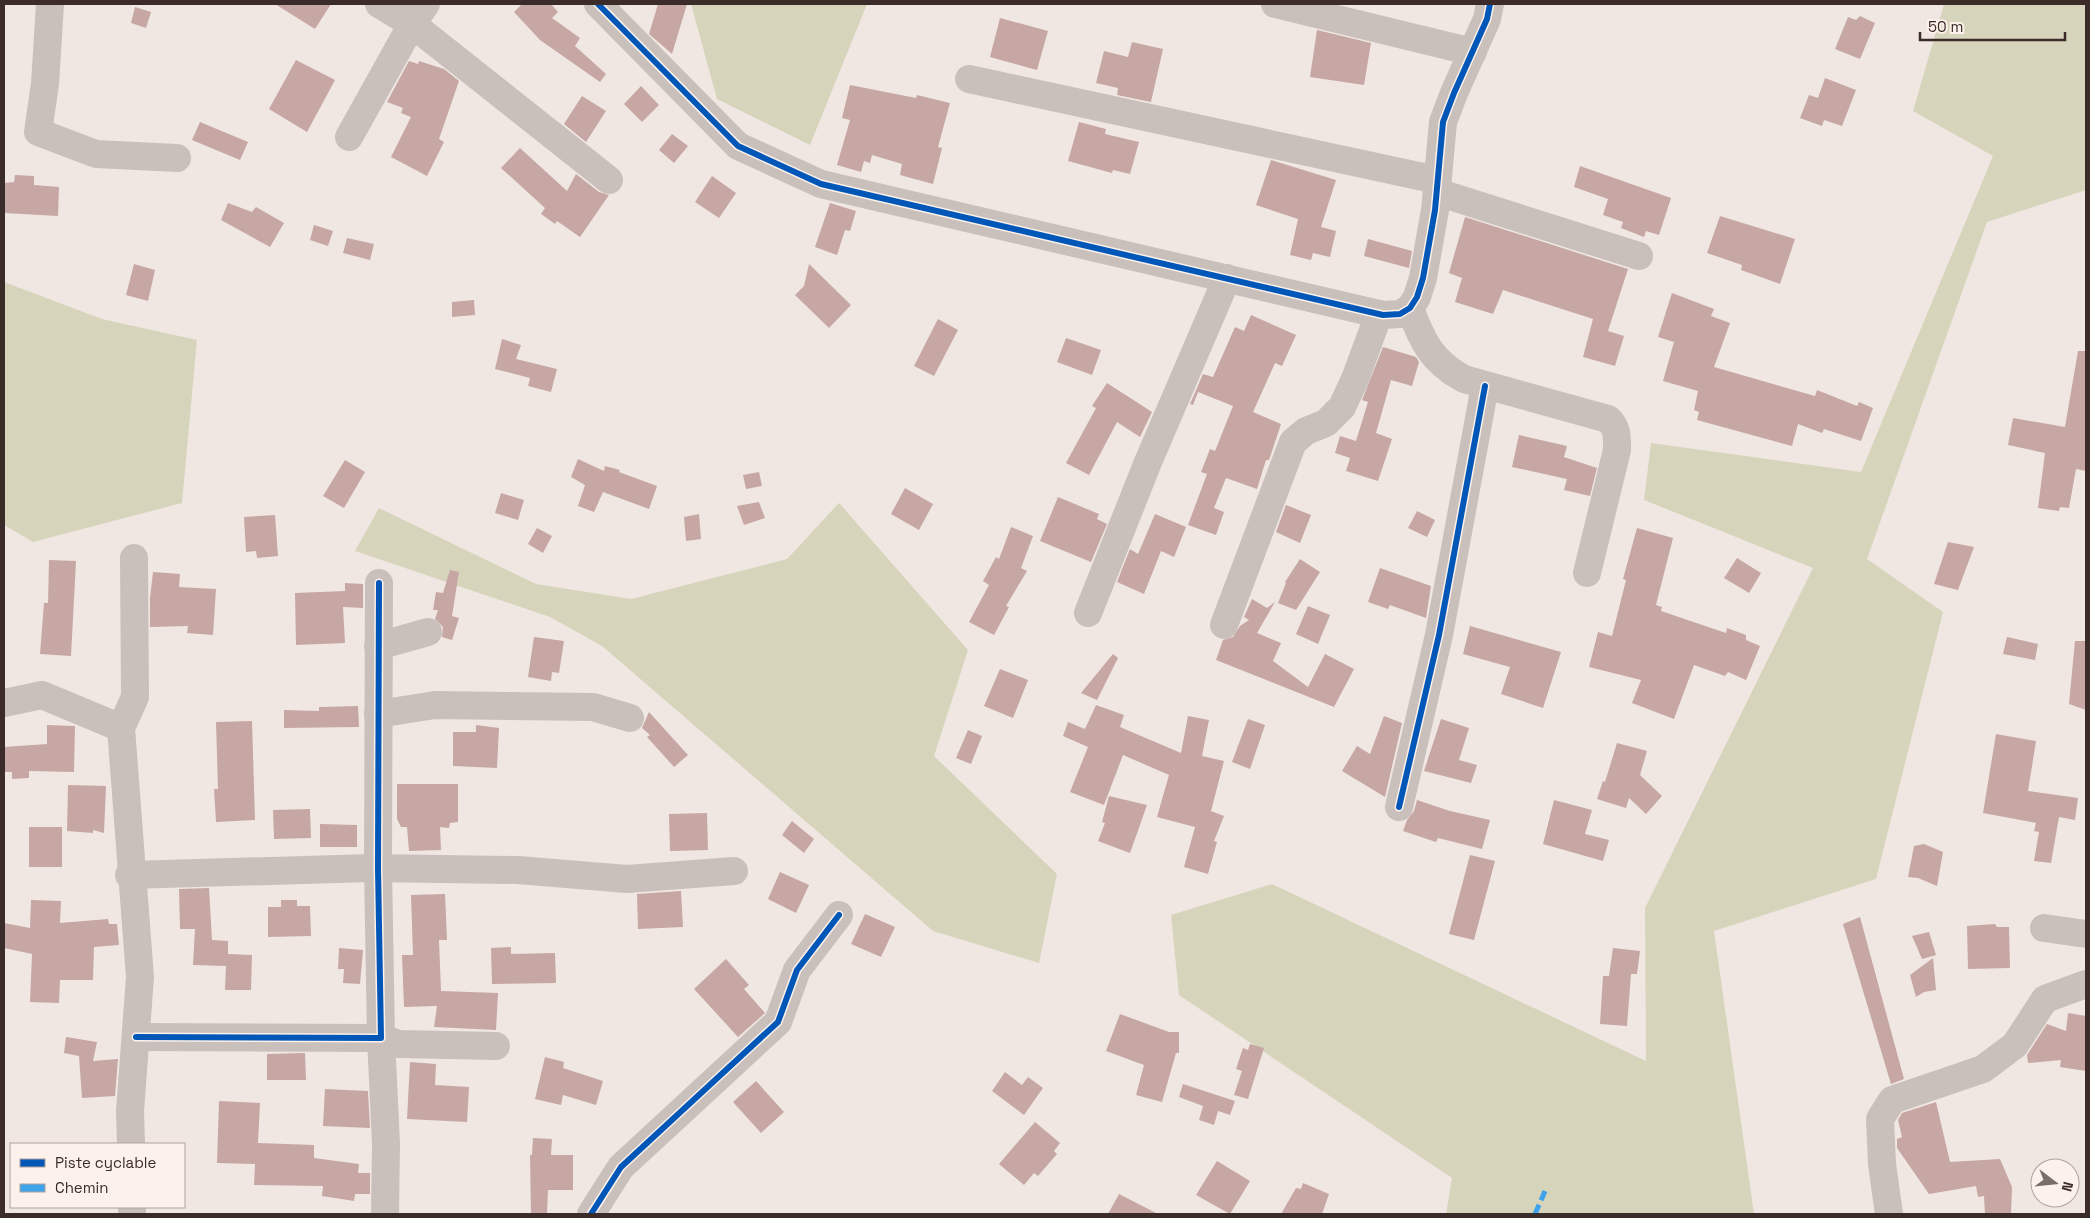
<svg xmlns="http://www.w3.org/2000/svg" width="2090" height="1218" font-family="'Space Grotesk',sans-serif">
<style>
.green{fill:#d6d5bb}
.building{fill:#c6a7a3}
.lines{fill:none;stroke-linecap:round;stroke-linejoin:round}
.minor{stroke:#c9c0bc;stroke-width:28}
.quiet{stroke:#3fa3eb;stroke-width:5;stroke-dasharray:10 5;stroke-linecap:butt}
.cycleway-casing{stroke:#fcf1eb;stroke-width:9}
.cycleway{stroke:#0057b8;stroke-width:6}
</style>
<rect width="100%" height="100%" fill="#f0e7e3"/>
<g class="green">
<polygon points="691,4 867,4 810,145 717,99"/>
<polygon points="1944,4 2086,4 2086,190 1987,222 1867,559 1943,612 1876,879 1714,931 1754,1214 1446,1214 1452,1178 1179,995 1171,915 1272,884 1646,1061 1645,908 1813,568 1644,500 1651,443 1861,472 1993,156 1913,111"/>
<polygon points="4,282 102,319 197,340 182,503 33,542 4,525"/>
<polygon points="839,503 968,650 934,756 1057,874 1039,963 933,931 602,646 550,617 355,551 379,508 536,584 631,599 787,559"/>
</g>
<g class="building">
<polygon points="275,4 331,4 315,29"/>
<polygon points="522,4 551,4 558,12 552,18 580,38 575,46 606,74 600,82 540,40 514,12"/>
<polygon points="658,4 687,4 672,54 649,34"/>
<polygon points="135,7 151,12 146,28 131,23"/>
<polygon points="1860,16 1875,23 1860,59 1835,49 1848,17 1856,20"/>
<polygon points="1000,18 1048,31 1037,70 990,57"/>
<polygon points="1317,30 1371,43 1364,85 1310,77"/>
<polygon points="1132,42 1163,49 1151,102 1117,95 1118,88 1096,83 1104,51 1128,57"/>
<polygon points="296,60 335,80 307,132 269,109"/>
<polygon points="409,61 418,64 419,61 444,69 459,81 439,139 444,142 427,176 391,157 411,117 401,113 403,108 387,102"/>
<polygon points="1825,78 1856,90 1842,126 1824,120 1822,126 1800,118 1809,95 1818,98"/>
<polygon points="850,85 916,98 917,95 950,103 938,147 942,148 933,184 900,175 902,164 872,155 870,163 864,161 861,172 837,165 850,120 842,118"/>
<polygon points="641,86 659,105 642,122 624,104"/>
<polygon points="582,96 606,111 586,142 564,124"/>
<polygon points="200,122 248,142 240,160 192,140"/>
<polygon points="1079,122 1106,129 1105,134 1139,142 1130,174 1113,170 1112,173 1068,161"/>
<polygon points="672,134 688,146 674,163 659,150"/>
<polygon points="520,148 567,191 576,174 599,192 609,195 580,237 557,221 555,224 541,214 545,208 501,168"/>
<polygon points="1271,160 1336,180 1321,227 1336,231 1330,257 1313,253 1311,260 1290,255 1298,219 1256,205"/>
<polygon points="1580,166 1671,198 1659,235 1646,231 1644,237 1621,228 1623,222 1603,215 1608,199 1574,187"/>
<polygon points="15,175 34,176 34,185 59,187 58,216 4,213 4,183 14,182"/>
<polygon points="712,176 736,193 719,218 695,202"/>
<polygon points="228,203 252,212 256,207 284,223 270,247 221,220"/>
<polygon points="830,203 856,211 850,231 845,230 837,255 815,247"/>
<polygon points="1720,216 1795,239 1780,284 1741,270 1742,265 1707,253"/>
<polygon points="1465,217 1628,269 1608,331 1624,336 1615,366 1583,357 1593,319 1503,290 1493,314 1455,302 1462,278 1449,273"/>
<polygon points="314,225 333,231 328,246 310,240"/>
<polygon points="347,238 374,244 370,260 343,253"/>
<polygon points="1368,239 1412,251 1409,268 1364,256"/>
<polygon points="134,264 155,270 148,301 126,295"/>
<polygon points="809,264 851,305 829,328 795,295 804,286"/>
<polygon points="1672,293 1714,309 1711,316 1730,323 1714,367 1815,396 1817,390 1857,406 1859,402 1873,408 1861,441 1824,429 1822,433 1798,424 1792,446 1697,420 1699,412 1694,410 1698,391 1663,381 1674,342 1658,337"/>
<polygon points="474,300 475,315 452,317 452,302"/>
<polygon points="1251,315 1296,335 1282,366 1275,363 1253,412 1281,424 1269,460 1266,460 1257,489 1226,478 1214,508 1224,512 1216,535 1188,525 1207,474 1201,472 1210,449 1215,451 1233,406 1198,392 1193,405 1190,404 1203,374 1213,377 1235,327 1244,331"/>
<polygon points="938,319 958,330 934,376 914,366"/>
<polygon points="1066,338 1101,350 1092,375 1057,362"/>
<polygon points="502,339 521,345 516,359 557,369 551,392 528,386 530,378 495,369"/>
<polygon points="1383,347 1416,357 1419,362 1412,386 1391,380 1376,433 1392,439 1378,481 1346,471 1350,458 1335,453 1340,436 1356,441 1368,402 1362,400"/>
<polygon points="2078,351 2086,351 2086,471 2076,469 2069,508 2060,507 2059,511 2038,508 2045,453 2008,445 2013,418 2065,427"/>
<polygon points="1107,383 1152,412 1140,437 1117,422 1089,475 1066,463 1096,408 1092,406"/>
<polygon points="1519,435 1567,446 1564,457 1597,468 1590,496 1564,490 1567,479 1512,467"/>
<polygon points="578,459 604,471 605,466 620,470 619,472 657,486 649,509 603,492 594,512 578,506 585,485 571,477"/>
<polygon points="345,460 365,472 344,508 323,496"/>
<polygon points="759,472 762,486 746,489 743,475"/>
<polygon points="905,488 933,504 919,530 891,514"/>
<polygon points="501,493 524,500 518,520 495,513"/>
<polygon points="1058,497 1099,514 1097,519 1107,524 1091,562 1040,541"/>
<polygon points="759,502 765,518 744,525 737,506"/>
<polygon points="1286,505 1311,515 1300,543 1276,532"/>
<polygon points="1417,511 1435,520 1427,537 1408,528"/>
<polygon points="699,514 701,539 686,541 684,517"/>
<polygon points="1155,514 1186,527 1174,557 1161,551 1144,594 1117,582 1130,549 1138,554"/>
<polygon points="275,515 278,556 257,558 256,551 246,552 244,517"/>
<polygon points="1011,527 1033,536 1021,568 1027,571 1006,606 1009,607 994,635 969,622 989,585 983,581 996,557 999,559"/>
<polygon points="537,528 552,536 543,553 528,544"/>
<polygon points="1637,528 1673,538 1656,605 1662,607 1661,611 1726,633 1727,628 1746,635 1746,640 1760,646 1746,680 1728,672 1725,676 1694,665 1674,719 1632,703 1641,680 1589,667 1598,632 1612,636 1626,580 1623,579"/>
<polygon points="1948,542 1974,547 1958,590 1934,584"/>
<polygon points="1737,558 1761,573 1749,593 1724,578"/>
<polygon points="1300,559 1320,572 1296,610 1278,603 1286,583 1285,582"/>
<polygon points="49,560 76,561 71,656 40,654 44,603 48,603"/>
<polygon points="1380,568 1431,586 1426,618 1390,605 1388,609 1368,602"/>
<polygon points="450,570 459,572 452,616 459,618 452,640 442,637 443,627 435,619 438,610 433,610 436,592 443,593"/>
<polygon points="153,572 180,574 179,587 216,589 213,635 187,633 188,626 150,627 150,598"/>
<polygon points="345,583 363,584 363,608 343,607 345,643 296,645 295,593 345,591"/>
<polygon points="1252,599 1267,608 1275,602 1257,633 1281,643 1273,661 1308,687 1325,654 1354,669 1334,707 1216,660 1223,640 1233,637 1240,626 1249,620 1244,617"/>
<polygon points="1308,606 1330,615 1318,644 1296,634"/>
<polygon points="1470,626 1561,652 1543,708 1501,694 1510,667 1463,654"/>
<polygon points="534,637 564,641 559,673 552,672 551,681 528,677"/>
<polygon points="2007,637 2038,644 2035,660 2003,654"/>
<polygon points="2075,641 2086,641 2086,710 2069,704"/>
<polygon points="1113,654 1118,658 1097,700 1081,693"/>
<polygon points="1000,669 1028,680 1013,718 984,706"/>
<polygon points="1096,705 1124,715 1120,727 1181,753 1188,716 1209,720 1202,756 1224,761 1211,811 1224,816 1214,841 1217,842 1208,874 1184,867 1195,827 1157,817 1169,775 1123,755 1104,805 1070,792 1088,747 1063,736 1068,722 1085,729"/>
<polygon points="358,706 359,727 284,728 284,710 319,711 319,707"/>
<polygon points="649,712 688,755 674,767 647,737 650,735 642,728"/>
<polygon points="1384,716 1402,723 1385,797 1342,771 1357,746 1370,754"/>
<polygon points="1248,719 1265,725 1250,769 1232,762"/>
<polygon points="1441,719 1469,728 1459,760 1477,765 1471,783 1424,771"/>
<polygon points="252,721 255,820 216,822 214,789 218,789 216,722"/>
<polygon points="47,725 75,726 74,772 29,771 29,778 12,779 12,772 4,772 4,747 47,744"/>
<polygon points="476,725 499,728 497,768 453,766 453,732 476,732"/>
<polygon points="968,730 982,736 971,764 956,758"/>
<polygon points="1996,734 2036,741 2028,791 2078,798 2075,820 2059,817 2051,863 2034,861 2039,832 2034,831 2036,823 1983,813"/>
<polygon points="1617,743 1647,751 1640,775 1662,796 1646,814 1629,798 1626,808 1597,799 1603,781 1605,782"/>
<polygon points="397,784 458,784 458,822 450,823 449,828 440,827 441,850 409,851 407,827 401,827 397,819"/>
<polygon points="68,785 106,786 104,833 93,830 93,833 67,831"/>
<polygon points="1109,796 1147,805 1130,853 1098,841 1105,823 1102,822"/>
<polygon points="1417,800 1450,811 1490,820 1482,849 1438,838 1436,842 1403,831 1407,820 1414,811"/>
<polygon points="1554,800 1592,810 1585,834 1609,840 1603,861 1543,844"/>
<polygon points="310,809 311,838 274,839 273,810"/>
<polygon points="707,813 708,850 670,851 669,814"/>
<polygon points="792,821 814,839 804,853 782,835"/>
<polygon points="320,824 357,825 357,847 320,847"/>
<rect x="29" y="827" width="33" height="40"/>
<polygon points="1924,844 1943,852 1937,886 1918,878 1908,877 1914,846"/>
<polygon points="1470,855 1495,861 1474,940 1449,934"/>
<polygon points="780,872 809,885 796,913 768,899"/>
<polygon points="209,888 212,940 228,941 228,954 252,955 251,990 225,990 226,966 193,965 195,929 180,929 179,889"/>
<polygon points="681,891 683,927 638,929 637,894"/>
<polygon points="445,894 447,940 439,940 441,991 498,993 496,1030 434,1027 437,1006 404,1007 402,955 413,955 411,895"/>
<polygon points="31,900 61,901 60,923 108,919 109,924 117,924 119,945 94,947 93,980 60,980 59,1003 30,1002 32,954 4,948 4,923 30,928"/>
<polygon points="281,900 297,900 297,906 310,906 311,936 268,937 268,907 281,907"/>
<polygon points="865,914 895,927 881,957 851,944"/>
<polygon points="1860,917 1904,1079 1891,1084 1843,924"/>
<polygon points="1995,924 1997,927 2009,927 2010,968 1968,969 1967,926"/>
<polygon points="1929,932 1936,955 1922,959 1912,936"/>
<polygon points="511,947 511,954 555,953 556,983 492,984 491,948"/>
<polygon points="339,948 363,950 360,984 343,983 344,969 338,969"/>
<polygon points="1613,948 1640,951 1637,974 1631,974 1627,1026 1600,1024 1603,976 1609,976"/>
<polygon points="1933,958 1936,990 1924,992 1916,997 1910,975"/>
<polygon points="726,959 749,985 744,989 765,1013 738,1037 694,989"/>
<polygon points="2068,1013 2086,1016 2086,1071 2060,1067 2061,1060 2028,1063 2027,1055 2047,1024 2066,1031"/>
<polygon points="1120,1014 1169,1032 1179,1032 1179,1053 1176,1053 1162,1102 1136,1095 1144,1065 1106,1051"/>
<polygon points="66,1037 97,1042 93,1061 118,1059 115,1096 82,1098 79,1056 64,1053"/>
<polygon points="1250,1044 1264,1048 1248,1099 1234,1095 1242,1071 1236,1069 1243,1048 1248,1050"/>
<polygon points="305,1053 306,1080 267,1080 267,1054"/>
<polygon points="545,1057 564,1062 563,1068 603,1081 596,1105 563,1095 561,1105 535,1099"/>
<polygon points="410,1062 436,1064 435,1085 469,1087 467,1122 407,1119"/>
<polygon points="1005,1072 1022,1085 1028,1077 1043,1088 1024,1115 992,1091"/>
<polygon points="756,1081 784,1112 761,1133 733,1102"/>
<polygon points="1183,1084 1235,1101 1230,1115 1218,1111 1214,1125 1199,1120 1203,1106 1179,1097"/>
<polygon points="325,1089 368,1091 370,1128 323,1126"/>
<polygon points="219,1101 260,1103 258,1143 314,1145 314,1158 359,1164 358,1173 370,1173 370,1194 355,1194 354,1201 322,1196 323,1186 254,1185 255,1164 217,1163"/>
<polygon points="1936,1102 1950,1162 2000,1159 2012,1187 2011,1214 1985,1214 1984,1196 1978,1197 1976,1186 1929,1194 1897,1148 1897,1139 1902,1137 1898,1120 1902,1113"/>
<polygon points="1035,1122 1060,1143 1054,1151 1057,1154 1038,1176 1034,1173 1024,1185 999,1164"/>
<polygon points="533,1138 552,1139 551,1155 573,1155 573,1190 548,1190 547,1214 531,1214 530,1155 532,1155"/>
<polygon points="1217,1161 1250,1181 1230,1214 1196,1195"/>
<polygon points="1303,1183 1329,1194 1322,1214 1281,1214 1296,1188 1301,1189"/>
<polygon points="1119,1194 1158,1214 1108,1214"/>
</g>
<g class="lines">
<g class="minor">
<polyline points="50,4 45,84 38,132 96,154 177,158"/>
<polyline points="379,4 412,24 426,4"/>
<polyline points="598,4 738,146 821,184 1383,315 1400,314 1410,308 1417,297 1423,278 1435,210 1443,122 1454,93 1487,19 1490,4"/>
<polyline points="1275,4 1473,52"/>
<polyline points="969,79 1437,180"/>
<polyline points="349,137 412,24 609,180"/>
<polyline points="1437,192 1639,256"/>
<path d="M1410,308C1422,341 1432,362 1464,379L1608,419C1618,428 1617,438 1617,450L1587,573"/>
<polyline points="1088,613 1148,462 1227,278"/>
<polyline points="1224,625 1293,442 1306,431 1326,423 1342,407 1355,379 1379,314"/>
<polyline points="378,646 428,632"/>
<polyline points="4,703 42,695 121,728"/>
<polyline points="378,714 435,705 593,707 630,718"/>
<polyline points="1399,807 1439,635 1485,386"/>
<polyline points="129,875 371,868 518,870 627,879 734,871"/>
<polyline points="2044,928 2086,934"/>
<polyline points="136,1037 381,1038 378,868 379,583"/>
<polyline points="131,1144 130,1111 140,977 121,728 135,697 134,558"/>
<polyline points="132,1207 132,1214"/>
<polyline points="385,1214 386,1144 381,1038 399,1044 496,1046"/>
<polyline points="591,1214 621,1167 778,1022 797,970 839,915"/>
<polyline points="1889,1214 1882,1164 1880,1119 1892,1100 1983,1069 2015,1045 2045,999 2086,984"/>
</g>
<polyline class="quiet" points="1535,1214 1546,1189"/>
<defs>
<g id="cycleway">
<polyline points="598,4 738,146 821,184 1383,315 1400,314 1410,308 1417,297 1423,278 1435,210 1443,122 1454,93 1487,19 1490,4"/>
<polyline points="1399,807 1439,635 1485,386"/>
<polyline points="136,1037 381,1038 378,868 379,583"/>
<polyline points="591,1214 621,1167 778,1022 797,970 839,915"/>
</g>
</defs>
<use href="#cycleway" class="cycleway-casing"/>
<use href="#cycleway" class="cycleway"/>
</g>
<rect width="2090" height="1218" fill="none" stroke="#3b2b29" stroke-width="10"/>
<rect x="10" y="1143" width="175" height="65" fill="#fcf1eb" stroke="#afa29d"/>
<rect x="20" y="1159" width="25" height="8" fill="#0057b8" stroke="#afa29d"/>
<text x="55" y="1168" font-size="15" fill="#3b2b29">Piste cyclable</text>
<rect x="20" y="1184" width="25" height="8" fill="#3fa3eb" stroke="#afa29d"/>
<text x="55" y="1193" font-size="15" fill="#3b2b29">Chemin</text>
<g transform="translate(2055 1183) rotate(106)"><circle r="24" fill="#fcf1eb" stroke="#afa29d"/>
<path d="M0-4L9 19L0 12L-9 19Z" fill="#7a6d6a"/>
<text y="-8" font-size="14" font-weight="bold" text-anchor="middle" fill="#3b2b29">N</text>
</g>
<path d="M1920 32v8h145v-8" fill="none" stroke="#3b2b29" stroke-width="2.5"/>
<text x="1928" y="32" font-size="15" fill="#3b2b29" stroke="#fcf1eb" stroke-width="4" paint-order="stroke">50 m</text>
</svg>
